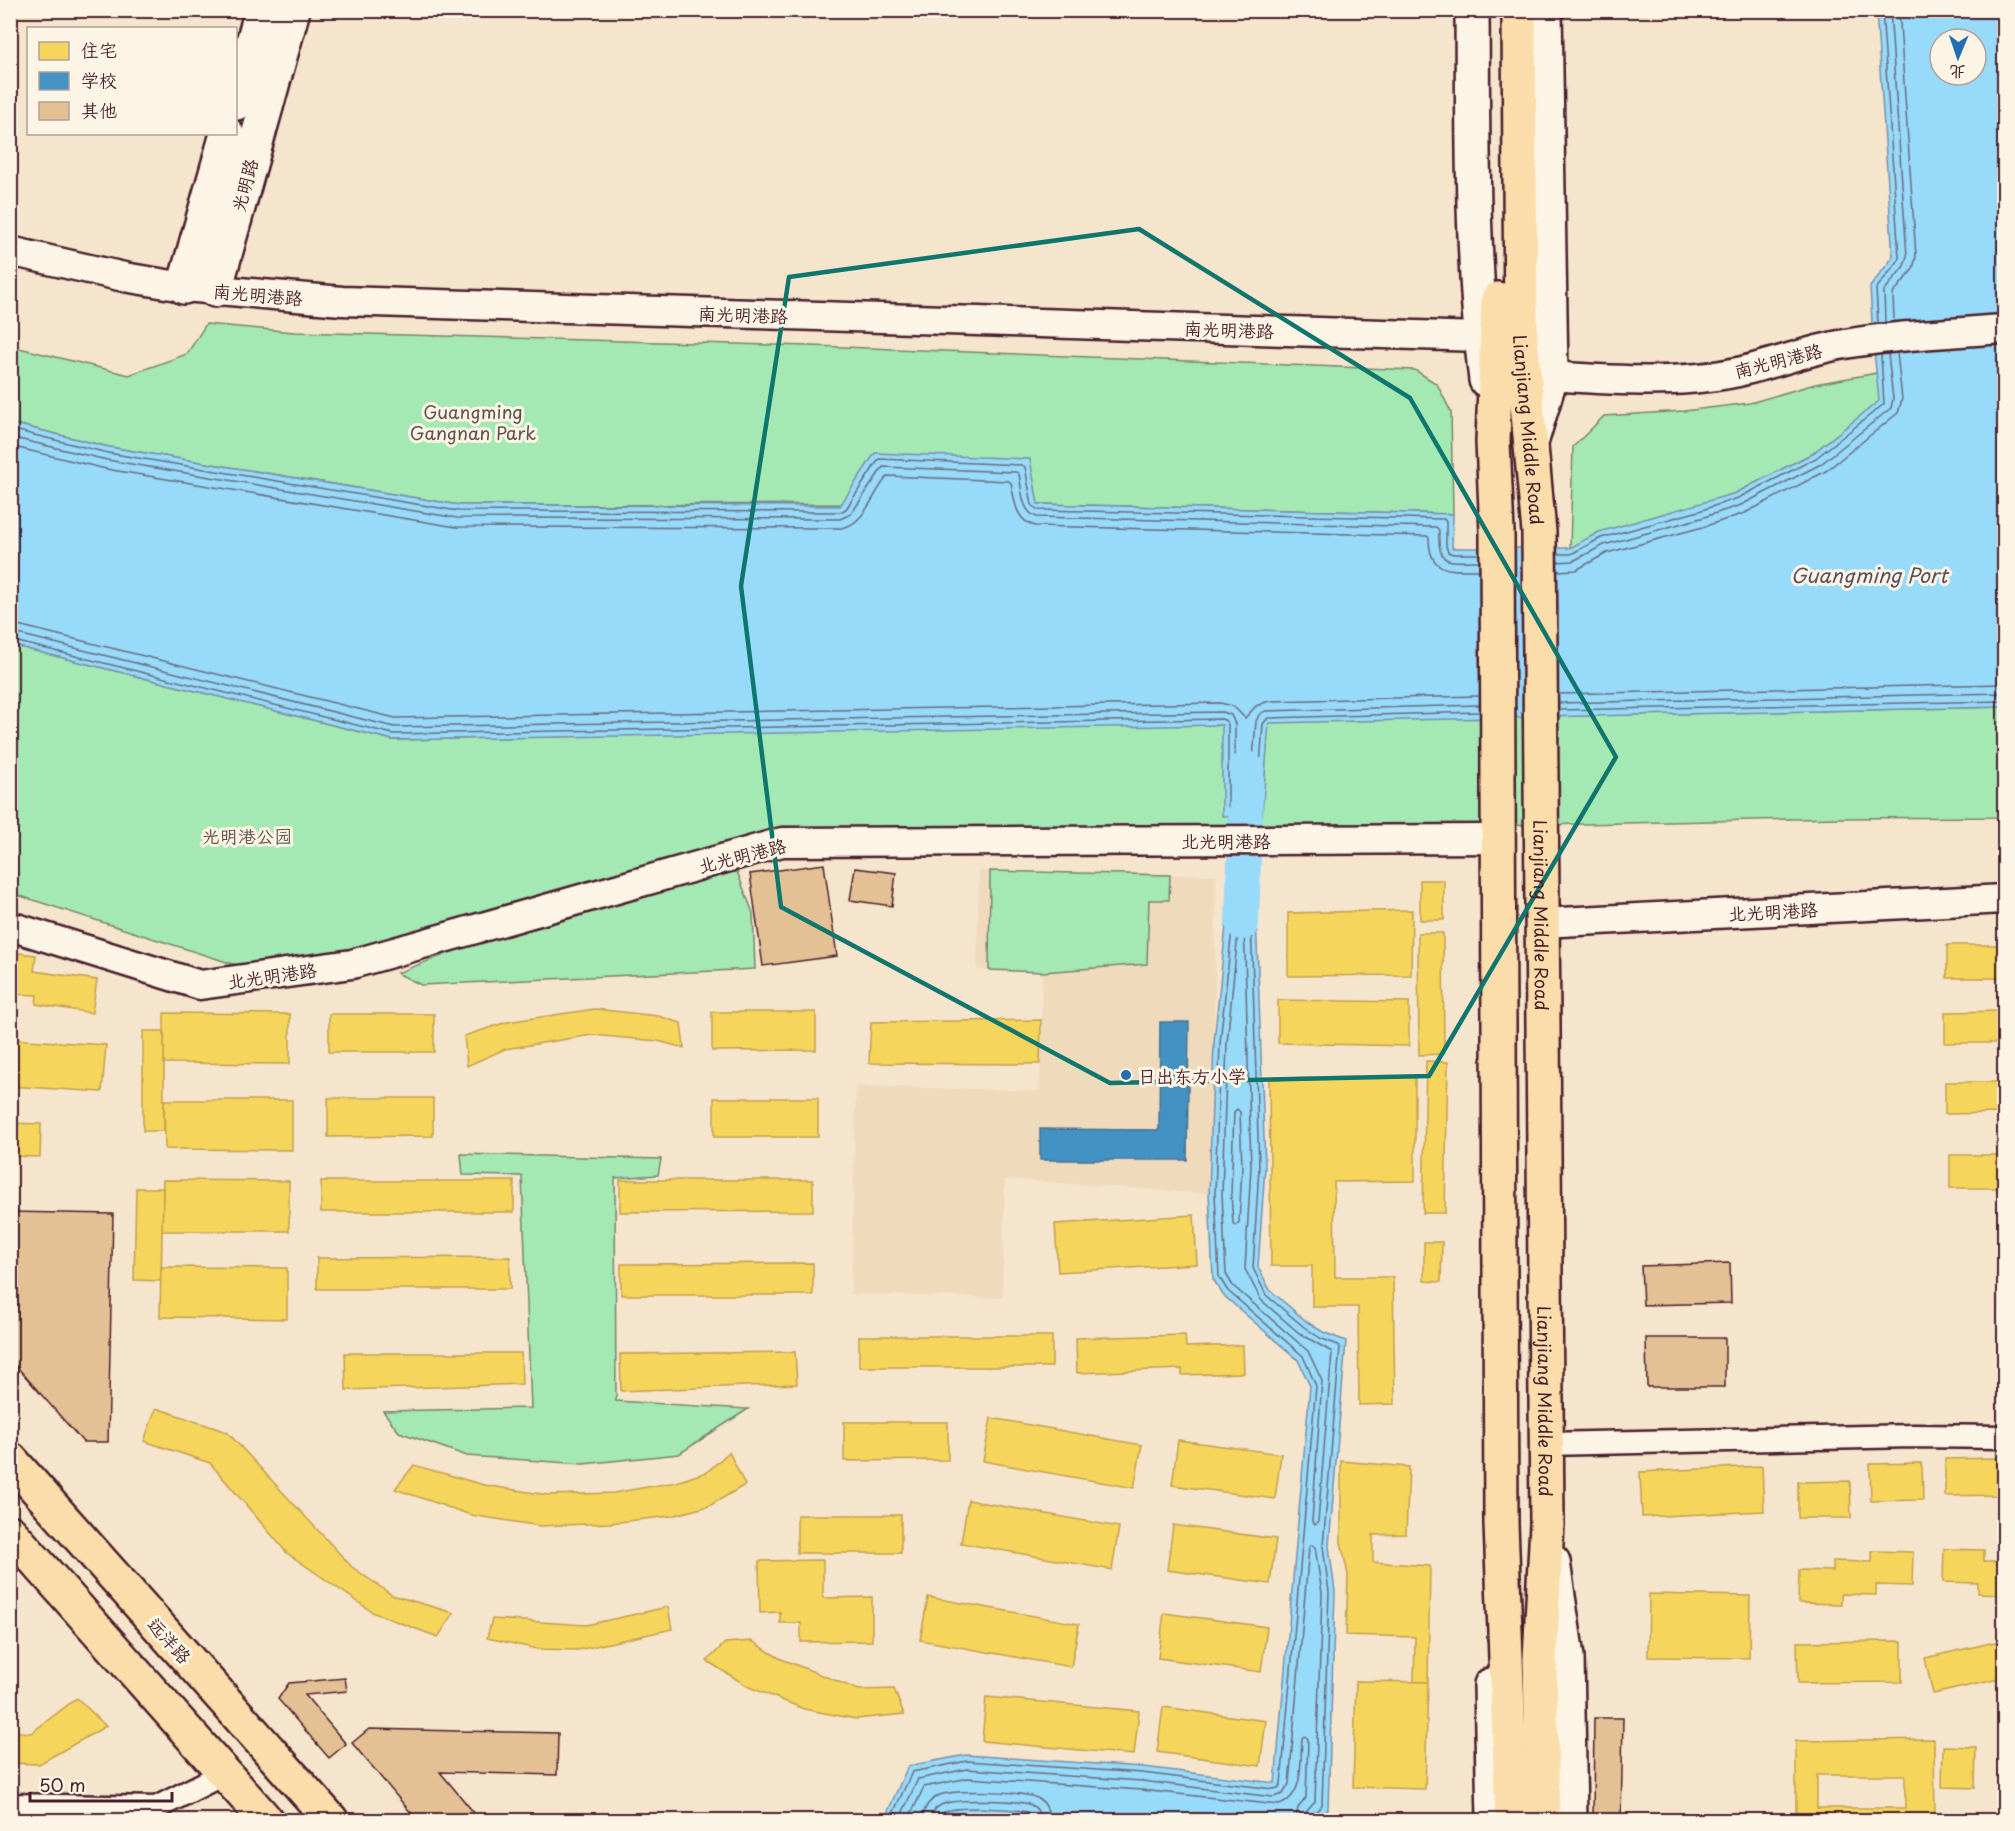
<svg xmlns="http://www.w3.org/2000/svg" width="2015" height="1831" font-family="'Playpen Sans','LXGW WenKai TC',sans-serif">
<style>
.built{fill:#f0dabc}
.green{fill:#a4e8b3;stroke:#77846f;stroke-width:1.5}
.water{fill:#97daf9;stroke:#788fa7;stroke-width:1.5;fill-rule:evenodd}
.homes{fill:#f6d55c;stroke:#c29e4d;stroke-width:1.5;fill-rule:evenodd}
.schools{fill:#4393c3;stroke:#457095;stroke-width:1.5}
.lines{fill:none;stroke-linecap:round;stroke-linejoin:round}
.shore{stroke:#696a7d;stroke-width:1.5}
.river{stroke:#97daf9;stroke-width:34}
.building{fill:#e4c195;stroke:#4a1f2b;stroke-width:1.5}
.minor-casing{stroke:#4a1f2b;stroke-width:27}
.tertiary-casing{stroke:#4a1f2b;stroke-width:33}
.secondary-casing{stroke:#4a1f2b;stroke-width:38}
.trunk-casing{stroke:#4a1f2b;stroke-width:38}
.minor{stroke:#fcf5e5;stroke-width:22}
.tertiary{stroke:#fcf5e5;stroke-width:28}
.secondary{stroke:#fcf5e5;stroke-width:33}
.trunk{stroke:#fbddab;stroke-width:33}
.marked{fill:none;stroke:#0f766e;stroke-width:4.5;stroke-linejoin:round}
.poi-dot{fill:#1f6fb2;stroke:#fcf5e5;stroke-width:2}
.labels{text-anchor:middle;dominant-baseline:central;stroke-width:6;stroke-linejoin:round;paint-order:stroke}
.street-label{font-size:18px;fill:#4a1f2b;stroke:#fcf5e5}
.park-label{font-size:18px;fill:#60514d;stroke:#fcf5e5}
.poi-label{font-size:18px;fill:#4a1f2b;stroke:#fcf5e5;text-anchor:start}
.water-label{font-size:20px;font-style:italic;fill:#5d4e5e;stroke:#fcf5e5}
</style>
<rect width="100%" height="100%" fill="#f5e5cd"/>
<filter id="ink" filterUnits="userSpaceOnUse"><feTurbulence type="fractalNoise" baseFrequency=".0167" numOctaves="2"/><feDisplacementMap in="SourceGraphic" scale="12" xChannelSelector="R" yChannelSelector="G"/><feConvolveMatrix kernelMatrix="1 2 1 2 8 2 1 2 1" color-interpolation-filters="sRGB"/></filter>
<g filter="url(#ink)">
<polygon class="built" points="979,871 1216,875 1214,1042 1209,1194 1005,1179 1002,1298 851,1294 856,1086 1040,1091 1042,972 977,970"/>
<g class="green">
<polygon points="206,324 294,332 844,347 1415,370 1437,384 1451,412 1453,514 1038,504 459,505 109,447 11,423 11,346 129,375 187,354"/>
<polygon points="1877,373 1880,401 1813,453 1736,493 1570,548 1573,447 1604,416 1684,411 1750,403 1815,384"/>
<polygon points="11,645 393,740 2004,707 2004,817 1839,818 1277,831 774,834 333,959 236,965 11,893"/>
<polygon points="734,864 753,913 755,969 421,985 397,973 519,926"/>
<polygon points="990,871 1170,875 1169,900 1149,900 1147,964 1042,972 989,970"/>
<polygon points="461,1154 661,1159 658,1175 615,1178 616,1401 748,1409 679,1454 583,1464 467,1456 399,1432 383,1411 531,1408 522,1176 463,1175"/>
</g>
<g class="water">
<path d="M1876,11H2004V707L1269,723L1262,815L1222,816V725L393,740L11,645V423L109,447L459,505L840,506L875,453L1030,459L1038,504L1453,514L1452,548H1570L1599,532L1736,493L1813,453L1879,401L1873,340L1870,287L1893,257ZM1940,39H1976V75H1940Z"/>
<polygon points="1243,875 1255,886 1265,1167 1258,1267 1270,1290 1307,1322 1323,1332 1346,1341 1329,1546 1335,1592 1328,1809 1316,1820 1054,1820 993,1814 948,1816 942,1820 884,1820 908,1766 966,1755 1143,1767 1275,1783 1310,1386 1298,1360 1223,1295 1213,1279 1209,1194 1214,1042 1230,887"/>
</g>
<g class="homes">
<rect x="1420" y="880" width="24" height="40"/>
<polygon points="1412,910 1411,975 1288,976 1288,913"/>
<polygon points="1418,933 1443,933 1444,1054 1419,1055"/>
<rect x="1947" y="945" width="57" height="33"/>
<polygon points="10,952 36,955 34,971 97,980 92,1013 36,1004 37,995 10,994"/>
<polygon points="1278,1000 1409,1002 1409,1046 1278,1043"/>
<polygon points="595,1009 658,1016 681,1023 684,1048 658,1041 592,1035 505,1049 467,1066 464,1036 507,1022"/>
<polygon points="2004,1011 2004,1043 1945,1043 1945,1012"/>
<polygon points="712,1012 816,1012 816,1050 712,1051"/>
<polygon points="164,1013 290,1014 290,1064 164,1063"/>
<rect x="329" y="1014" width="105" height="38"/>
<polygon points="1041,1020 1040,1064 869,1063 871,1022"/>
<rect x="143" y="1031" width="21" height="100"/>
<polygon points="10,1039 106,1045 102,1092 10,1086"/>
<polygon points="1426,1061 1448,1062 1445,1213 1423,1213"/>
<polygon points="1415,1077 1415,1181 1334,1182 1335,1277 1393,1277 1395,1404 1359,1405 1358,1307 1312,1307 1312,1266 1271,1266 1269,1079"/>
<polygon points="1945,1082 2004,1082 2004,1113 1945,1114"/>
<polygon points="328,1098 433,1098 433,1136 328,1137"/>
<rect x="714" y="1098" width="104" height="39"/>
<polygon points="164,1100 292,1100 292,1150 165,1149"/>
<polygon points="10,1123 41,1124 40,1157 10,1156"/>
<rect x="1950" y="1155" width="54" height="33"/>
<polygon points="163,1180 289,1181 289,1231 162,1231"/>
<polygon points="620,1180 813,1180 813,1211 620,1212"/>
<rect x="321" y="1181" width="193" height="31"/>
<polygon points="136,1188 163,1188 161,1281 134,1280"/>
<polygon points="1194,1215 1197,1264 1058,1272 1055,1224"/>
<rect x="2002" y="1222" width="2" height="43"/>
<polygon points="1424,1242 1442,1242 1441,1282 1424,1281"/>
<polygon points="510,1257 510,1289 317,1289 317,1258"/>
<polygon points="813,1263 813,1295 621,1295 621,1264"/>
<polygon points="161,1267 287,1268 287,1319 160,1317"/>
<polygon points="2001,1292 2004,1292 2004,1335 2002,1335"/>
<polygon points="1185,1335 1186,1347 1243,1345 1244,1373 1182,1375 1182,1369 1077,1373 1076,1338"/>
<rect x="859" y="1336" width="193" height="31"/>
<polygon points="795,1352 797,1384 621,1391 620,1354"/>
<polygon points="345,1353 521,1353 522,1384 346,1390"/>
<rect x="2001" y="1367" width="3" height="44"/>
<polygon points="156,1408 227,1432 352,1567 392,1595 454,1613 438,1637 374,1613 287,1553 210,1463 144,1441"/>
<polygon points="991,1418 1142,1445 1134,1488 983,1461"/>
<polygon points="844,1422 948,1422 948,1460 844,1461"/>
<polygon points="1178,1440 1281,1454 1275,1499 1172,1485"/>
<polygon points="729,1452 745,1485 709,1506 671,1516 610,1523 540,1526 471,1515 395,1489 414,1465 484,1485 548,1495 613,1493 676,1482 707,1472"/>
<polygon points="1997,1458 1997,1495 1945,1496 1945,1459"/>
<polygon points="1341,1461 1409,1467 1406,1534 1373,1535 1373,1562 1430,1566 1428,1682 1414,1682 1415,1637 1346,1635 1348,1575 1341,1542"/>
<polygon points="1922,1463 1923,1500 1871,1501 1870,1464"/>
<polygon points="1762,1466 1764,1511 1642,1517 1640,1472"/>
<polygon points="1850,1481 1851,1518 1798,1518 1798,1482"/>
<polygon points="968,1500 1119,1527 1112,1570 961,1543"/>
<rect x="797" y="1515" width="104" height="38"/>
<polygon points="1173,1525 1276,1539 1270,1584 1167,1570"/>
<polygon points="1944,1549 1984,1550 1984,1561 2004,1561 2004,1594 1978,1593 1978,1583 1943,1582"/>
<polygon points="1872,1551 1913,1552 1912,1586 1876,1585 1876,1595 1841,1594 1841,1604 1798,1603 1799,1570 1833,1571 1833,1561 1872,1562"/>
<polygon points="823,1560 823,1598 872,1597 872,1641 801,1642 801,1623 780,1623 780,1612 760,1613 759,1561"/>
<polygon points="1649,1594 1750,1596 1749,1658 1648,1657"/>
<polygon points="928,1597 1079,1624 1071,1667 920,1640"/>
<polygon points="668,1607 672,1629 578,1650 537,1649 487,1638 492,1619 586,1625"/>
<polygon points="1164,1613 1267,1627 1261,1672 1158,1658"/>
<polygon points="2004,1640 2004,1678 1933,1694 1925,1658"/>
<polygon points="752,1641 779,1658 859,1690 894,1689 904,1714 856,1719 804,1709 749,1687 707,1661 725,1643"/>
<polygon points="1902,1641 1902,1682 1798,1683 1797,1642"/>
<polygon points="1356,1681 1428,1682 1425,1789 1353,1787"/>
<polygon points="986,1697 1139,1711 1134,1755 982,1741"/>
<polygon points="77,1698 106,1726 39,1764 10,1763 10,1731 31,1733"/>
<polygon points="1163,1707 1266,1721 1260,1766 1157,1752"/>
<path d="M1934,1739L1935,1820H1796V1741ZM1817,1775H1905V1808H1817Z"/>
<polygon points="1943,1746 1976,1747 1975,1788 1942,1787"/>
</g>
<polygon class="schools" points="1160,1022 1189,1022 1187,1160 1040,1160 1040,1129 1159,1130"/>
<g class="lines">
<g class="shore">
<polyline points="1885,322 1884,291 1904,266 1907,256 1890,10"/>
<polyline points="1894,322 1893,294 1913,269 1916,256 1899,10"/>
<polyline points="1878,323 1876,289 1898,261 1899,257 1882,10"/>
<polyline points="10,429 108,453 458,511 840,512 846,509 879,459 1022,465 1025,467 1032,505 1038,510 1444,519 1446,522 1446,546 1448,552 1453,554 1479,554"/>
<path d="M10,437L107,460L457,518L840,519L851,514L883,467L1016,472L1019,474C1022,489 1021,512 1037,517L1436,527L1439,530C1437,567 1448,561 1479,561"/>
<path d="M10,446L106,469L456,527L841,528C865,525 873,492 888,476L1009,481L1011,483C1015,501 1015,520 1035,526L1427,536L1429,538C1429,574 1451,570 1479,570"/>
<polyline points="1557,554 1571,554 1601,538 1699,511 1738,498 1816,458 1884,404 1881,355"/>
<polyline points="1557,562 1573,561 1604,545 1701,518 1741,505 1821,464 1891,408 1893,399 1888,354"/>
<polyline points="1557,571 1576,570 1607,553 1703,527 1745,513 1826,471 1898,413 1902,399 1897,353"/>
<polyline points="10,623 395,718 1220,703 1233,706 1245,718 1256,706 1269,701 1480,696"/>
<polyline points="10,632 394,727 1223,712 1231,715 1235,724 1235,798 1238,801 1248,800 1250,798 1256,721 1259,715 1265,711 1480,705"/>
<polyline points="10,640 393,734 1222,719 1226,721 1228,725 1228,806 1231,809 1254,808 1257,806 1263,724 1268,718 1480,712"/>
<polyline points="1558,694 2004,684"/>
<polyline points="1558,703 2004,693"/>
<polyline points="1558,710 2004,701"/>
<polygon points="1241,931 1244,933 1245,951 1251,1167 1245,1269 1261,1300 1299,1333 1332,1352 1318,1522 1315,1525 1312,1521 1322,1381 1308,1351 1233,1286 1226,1274 1222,1194 1227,1043 1238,933"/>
<polygon points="1237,1109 1240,1112 1242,1167 1239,1223 1235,1226 1233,1223 1231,1194 1234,1112"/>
<polyline points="890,1820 912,1772 967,1761 1142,1773 1273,1789 1278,1788 1281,1784 1316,1386 1303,1356 1228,1291 1219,1277 1215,1194 1220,1043 1236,891 1243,885 1250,890 1259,1167 1253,1268 1266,1295 1304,1327 1320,1338 1338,1345 1340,1347 1323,1546 1329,1592 1322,1805 1313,1815 1312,1820"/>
<polyline points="899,1820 918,1779 967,1769 1142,1781 1273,1797 1283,1794 1289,1784 1309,1547 1312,1545 1315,1547 1322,1593 1315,1802 1306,1812 1305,1820"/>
<path d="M908,1820L924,1787L968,1778L1141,1790L1279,1805C1305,1796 1300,1761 1302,1738L1305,1736L1308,1739L1306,1798L1298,1808L1296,1820"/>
<path d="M923,1820C923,1809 929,1800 940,1795C954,1789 1023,1791 1037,1798C1046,1802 1049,1811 1050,1820"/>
<path d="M932,1820C932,1814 934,1808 941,1805C952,1798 1019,1800 1031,1805C1038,1808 1040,1814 1041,1820"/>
<path d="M939,1820L941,1814C953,1804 1011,1809 1028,1812L1032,1815L1033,1820"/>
</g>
<g class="river">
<polyline points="1245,822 1247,768"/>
<polyline points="1242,923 1244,861"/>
</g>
</g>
<g class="building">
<polygon points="824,864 837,956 763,966 750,874"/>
<polygon points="855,868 896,873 892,906 850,900"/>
<polygon points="10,1212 113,1214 108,1442 83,1442 10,1359"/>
<polygon points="1730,1263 1731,1303 1643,1305 1641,1266"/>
<polygon points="1646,1338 1725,1338 1725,1387 1647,1387"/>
<polygon points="345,1678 347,1691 305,1695 346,1744 329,1758 278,1699 289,1683"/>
<polygon points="1594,1718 1623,1718 1621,1820 1593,1820"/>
<polygon points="369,1729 558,1733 557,1775 440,1772 475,1814 468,1820 417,1820 352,1743"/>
</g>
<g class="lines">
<defs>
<g id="minor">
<polyline points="1546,1444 1914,1436 2004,1437"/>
<polyline points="10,1805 156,1808 225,1773"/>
</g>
<g id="tertiary">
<polyline points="10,251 124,277 184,287 342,301 1480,337"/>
<path d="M1551,376C1612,380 1678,385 1738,372C1774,364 1808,350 1845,344C1897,335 1952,333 2004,329"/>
<polyline points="1541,923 2004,899"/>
<polyline points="10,926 200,985 352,964 782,842 1497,839"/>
</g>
<g id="secondary">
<path d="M1472,10C1473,134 1471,258 1486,380"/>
<polyline points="236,103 262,10"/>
<polyline points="184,287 227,134"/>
<polyline points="215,290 293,10"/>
<polyline points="1531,443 1551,376 1545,10"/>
<polyline points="1553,1562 1567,1657 1570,1820"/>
<polyline points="1491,1685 1494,1820"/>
</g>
<g id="trunk">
<path id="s1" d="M1519,10L1521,339L1539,532L1547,1524L1540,1659L1543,1820"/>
<polyline points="1498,299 1493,442 1497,532 1501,1524 1512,1820"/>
<polyline points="10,1459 331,1820"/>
<polyline points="10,1532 266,1820"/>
</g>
</defs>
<use href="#minor" class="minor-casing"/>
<use href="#tertiary" class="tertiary-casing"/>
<use href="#secondary" class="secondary-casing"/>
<use href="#trunk" class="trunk-casing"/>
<use href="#minor" class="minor"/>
<use href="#tertiary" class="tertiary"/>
<use href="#secondary" class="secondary"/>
<use href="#trunk" class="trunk"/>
</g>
</g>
<path class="marked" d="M1139,229L1410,398L1616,757L1429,1076L1110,1083L781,907L741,586L789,277Z"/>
<circle class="poi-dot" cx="1126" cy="1075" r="6"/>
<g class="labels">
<g class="street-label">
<text transform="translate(244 185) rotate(-75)">光明路</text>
<text transform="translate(258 294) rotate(5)">南光明港路</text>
<text transform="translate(743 314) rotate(2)">南光明港路</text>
<text transform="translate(1229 329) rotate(2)">南光明港路</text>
<text transform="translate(1778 360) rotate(-14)">南光明港路</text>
<text stroke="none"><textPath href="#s1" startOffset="420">Lianjiang Middle Road</textPath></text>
<text x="1226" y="840">北光明港路</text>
<text transform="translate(742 855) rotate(-14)">北光明港路</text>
<text transform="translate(1773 911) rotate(-3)">北光明港路</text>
<text stroke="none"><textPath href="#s1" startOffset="906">Lianjiang Middle Road</textPath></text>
<text transform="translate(272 975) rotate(-8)">北光明港路</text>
<text stroke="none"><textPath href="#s1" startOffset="1392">Lianjiang Middle Road</textPath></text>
<text transform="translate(170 1640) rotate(48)">远洋路</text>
</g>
<g class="park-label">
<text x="473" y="411">Guangming<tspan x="473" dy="21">Gangnan Park</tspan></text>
<text x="247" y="835">光明港公园</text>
</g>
<g class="poi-label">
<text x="1138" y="1075">日出东方小学</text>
</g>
<g class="water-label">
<text x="1869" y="575">Guangming Port</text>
</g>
</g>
<rect width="2015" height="1831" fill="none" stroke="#fcf5e5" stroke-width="36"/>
<rect x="18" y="18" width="1979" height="1795" fill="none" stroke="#4a1f2b" stroke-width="2" filter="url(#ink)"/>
<rect x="27" y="27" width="210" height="108" fill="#fcf5e5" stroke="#b59f9b" stroke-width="1.5"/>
<rect x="39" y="42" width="30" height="18" fill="#f6d55c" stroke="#b59f9b" stroke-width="1.5"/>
<text x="81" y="57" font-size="18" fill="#4a1f2b">住宅</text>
<rect x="39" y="72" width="30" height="18" fill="#4393c3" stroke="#b59f9b" stroke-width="1.5"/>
<text x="81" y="87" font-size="18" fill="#4a1f2b">学校</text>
<rect x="39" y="102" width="30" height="18" fill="#e4c195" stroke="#b59f9b" stroke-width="1.5"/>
<text x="81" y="117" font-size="18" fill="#4a1f2b">其他</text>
<g transform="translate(1958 57) rotate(182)"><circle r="28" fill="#fcf5e5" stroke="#b59f9b" stroke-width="1.5"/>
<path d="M0-4.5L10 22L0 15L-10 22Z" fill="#1f6fb2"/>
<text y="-9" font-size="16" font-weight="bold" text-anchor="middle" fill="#4a1f2b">北</text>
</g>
<path d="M30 1792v9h142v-9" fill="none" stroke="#4a1f2b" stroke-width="3"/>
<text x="39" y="1792" font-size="18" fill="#4a1f2b" stroke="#fcf5e5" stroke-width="4.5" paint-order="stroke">50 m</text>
</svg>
